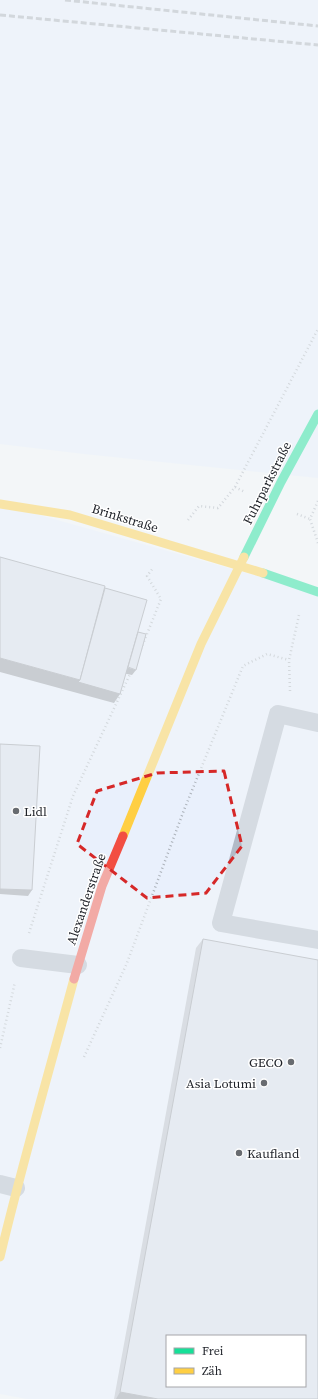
<svg xmlns="http://www.w3.org/2000/svg" width="318" height="1399" font-family="'Source Serif 4',serif">
<style>
.built{fill:#e9f0fc;fill-rule:evenodd}
.lines{fill:none;stroke-linecap:round;stroke-linejoin:round}
.path{stroke:#adb3bb;stroke-width:2.5;stroke-dasharray:1 3;stroke-linecap:butt}
.lane{stroke:#b2bac7;stroke-width:18}
.fast{stroke:#16e098;stroke-width:9}
.slow{stroke:#ffcf43;stroke-width:9}
.jam{stroke:#f24e42;stroke-width:9}
.rail{stroke:#acb1ba;stroke-width:3;stroke-dasharray:6 3;stroke-linecap:butt}
.wall{fill:#babfc9}
.shaded-wall{fill:#979ba4}
.building{fill:#d8deea;stroke:#979ba4;fill-rule:evenodd}
.marked{fill:none;stroke:#d62828;stroke-width:3;stroke-dasharray:8 5;stroke-linejoin:round}
.poi-dot{fill:#686b70;stroke:#fff;stroke-width:1.5}
.labels{text-anchor:middle;dominant-baseline:central;stroke-width:3;stroke-linejoin:round;paint-order:stroke}
.street-label{font-size:13px;fill:#1d2027;stroke:#fff}
.poi-label{font-size:13px;fill:#1d2027;stroke:#fff;text-anchor:start}
</style>
<rect width="100%" height="100%" fill="#f3f5f8"/>
<g class="built">
<polygon points="0,0 318,0 318,478 84,454 0,444"/>
<path d="M0,504L318,593V1399H27L0,1394ZM167,1336H305V1386H167Z"/>
</g>
<g class="lines">
<g class="path">
<polyline points="235,487 318,329"/>
<polyline points="318,501 310,519 318,543"/>
<polyline points="297,514 310,519"/>
<polyline points="188,520 199,506 218,508 235,487 245,492"/>
<polyline points="141,649 161,599 147,576 153,568"/>
<polyline points="290,691 289,660 299,615"/>
<polyline points="29,933 73,796 131,672"/>
<polyline points="0,1048 15,982"/>
<polyline points="84,1057 127,963 184,810 243,666 267,654 289,660"/>
</g>
<g class="lane">
<polyline points="318,723 278,714 221,923 318,940"/>
<polyline points="21,958 78,965"/>
<polyline points="0,1184 16,1188"/>
</g>
<g class="fast">
<polyline points="244,557 281,482 318,414"/>
<polyline points="263,573 318,592"/>
</g>
<g class="slow">
<polyline points="0,504 70,515 263,573"/>
<polyline points="123,836 201,644 244,557"/>
<path d="M0,1257C22,1164 49,1072 74,979"/>
</g>
<polyline class="jam" points="74,979 102,886 123,836"/>
<g class="rail">
<polyline points="65,0 318,26"/>
<polyline points="0,15 318,45"/>
</g>
</g>
<polygon class="wall" points="203,939 318,1399 114,1399 196,948"/>
<g class="shaded-wall">
<polygon points="0,658 80,680 120,694 114,703 0,672"/>
<polygon points="126,667 136,670 132,675 122,673"/>
<polygon points="0,889 32,890 28,896 0,894"/>
<polygon points="120,1392 158,1399 116,1399"/>
</g>
<g class="building">
<polygon points="0,557 105,586 80,680 0,658"/>
<polygon points="105,588 147,600 120,694 78,682 80,680"/>
<polygon points="138,632 146,634 136,670 128,667"/>
<polygon points="0,744 40,746 32,890 0,889"/>
<path d="M203,939L318,960V1399H158L120,1392ZM167,1336H305V1386H167Z"/>
</g>
<path d="M0 0H318V1399H0ZM224,771L242,846L206,893L147,898L77,844L97,791L157,773Z" fill="#f3f5f8" fill-opacity=".55" fill-rule="evenodd"/>
<path class="marked" d="M224,771L242,846L206,893L147,898L77,844L97,791L157,773Z"/>
<g class="poi-dot">
<circle cx="16" cy="811" r="4"/>
<circle cx="291" cy="1062" r="4"/>
<circle cx="264" cy="1083" r="4"/>
<circle cx="239" cy="1153" r="4"/>
</g>
<g class="labels">
<g class="street-label">
<text transform="translate(267 483) rotate(-63)">Fuhrparkstraße</text>
<text transform="translate(125 518) rotate(17)">Brinkstraße</text>
<text transform="translate(86 899) rotate(-71)">Alexanderstraße</text>
</g>
<g class="poi-label">
<text x="24" y="811">Lidl</text>
<text x="283" y="1062" text-anchor="end">GECO</text>
<text x="256" y="1083" text-anchor="end">Asia Lotumi</text>
<text x="247" y="1153">Kaufland</text>
</g>
</g>
<rect x="166" y="1335" width="140" height="52" fill="#ffffff" stroke="#a5a6a9"/>
<rect x="174" y="1348" width="20" height="6" fill="#16e098" stroke="#a5a6a9"/>
<text x="202" y="1355" font-size="12" fill="#1d2027">Frei</text>
<rect x="174" y="1368" width="20" height="6" fill="#ffcf43" stroke="#a5a6a9"/>
<text x="202" y="1375" font-size="12" fill="#1d2027">Zäh</text>
</svg>
